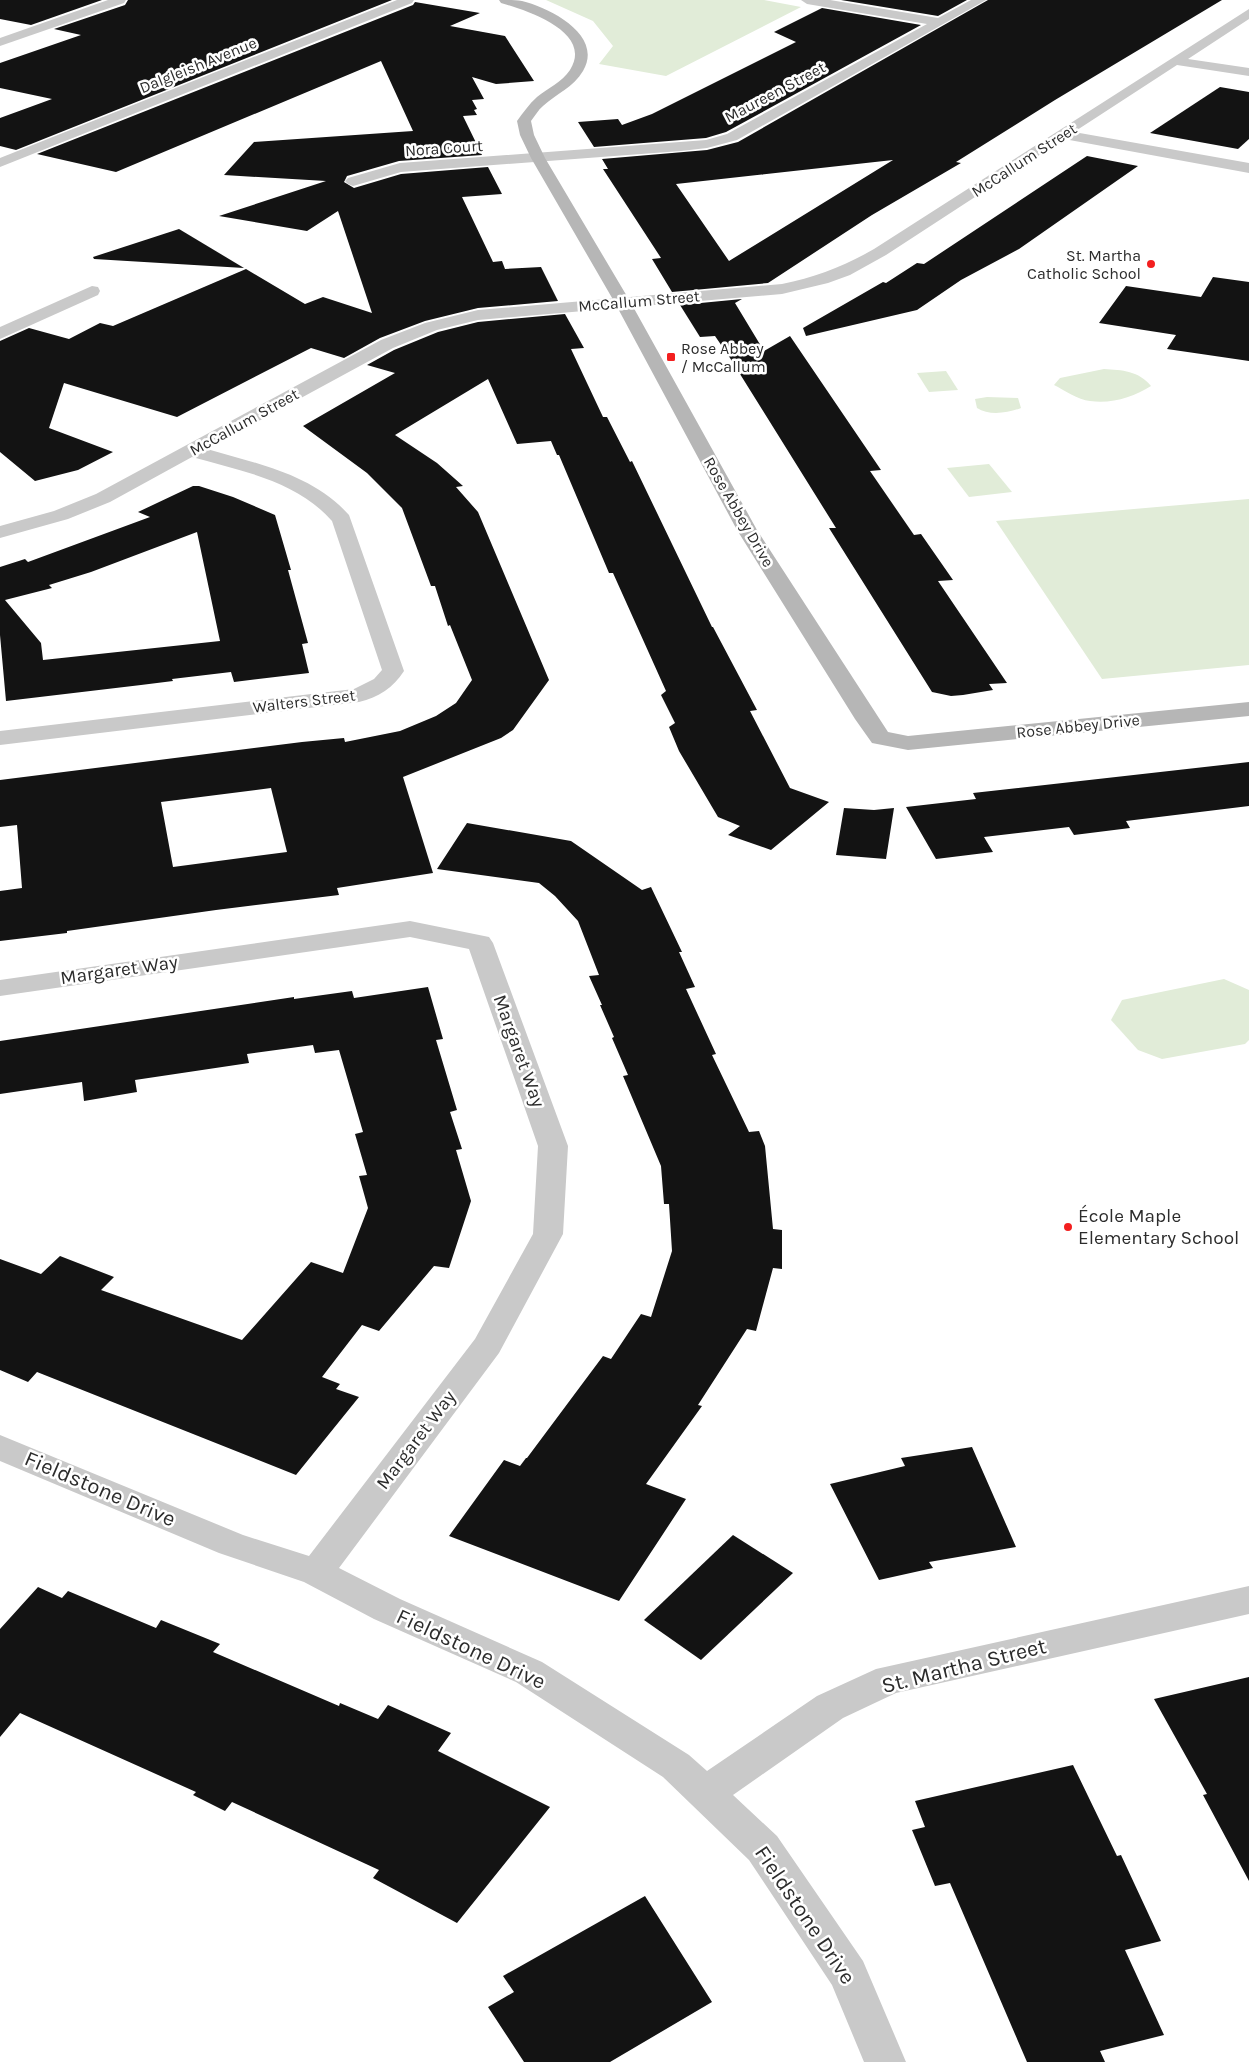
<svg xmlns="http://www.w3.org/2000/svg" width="1249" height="2062" font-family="Karla,sans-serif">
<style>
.green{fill:#e1ecd8}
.building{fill:#131313;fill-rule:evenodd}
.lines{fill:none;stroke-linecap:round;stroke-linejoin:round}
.street{fill:#c9c9c9;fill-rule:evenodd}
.secondary{fill:#b6b6b6;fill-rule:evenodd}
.poi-dot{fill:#f31f1f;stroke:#fff;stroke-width:2}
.labels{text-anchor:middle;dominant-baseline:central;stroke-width:5;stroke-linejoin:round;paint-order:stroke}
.far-street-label{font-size:16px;fill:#2c2c2c;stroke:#fff}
.far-poi-label{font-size:16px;fill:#2c2c2c;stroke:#fff;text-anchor:end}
.street-label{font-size:19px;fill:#2c2c2c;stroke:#fff}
.poi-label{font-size:19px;fill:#2c2c2c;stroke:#fff;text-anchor:start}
.near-street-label{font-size:22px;fill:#2c2c2c;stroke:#fff}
</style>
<rect width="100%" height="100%" fill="#fff"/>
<g class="green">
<polygon points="546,0 764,0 801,7 666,76 599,64 613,46 593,21"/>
<path d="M1104,369C1122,370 1139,371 1151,386C1134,397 1112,404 1090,401C1078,400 1064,390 1054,385L1060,378Z"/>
<polygon points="946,371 958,390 929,392 917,373"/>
<path d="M987,397L1018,398L1021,408C1008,413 989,416 977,408L975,399Z"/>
<polygon points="989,464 1012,492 969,497 947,468"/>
<polygon points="1249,499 1249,665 1102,679 996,521"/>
<polygon points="1224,979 1249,990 1249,1040 1245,1044 1162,1059 1138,1050 1111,1020 1122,1000"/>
</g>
<g class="building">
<polygon points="0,0 102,0 31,25 0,19"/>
<polygon points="128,0 392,0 16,150 0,146 0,118 52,99 0,88 0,63 81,35 54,29 125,5"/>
<polygon points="841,0 967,0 938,16"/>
<path d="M988,0H1222L1055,100L956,162L961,163L872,215L768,283L672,292L652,259L661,258L603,169H608L602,159L707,150L738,142ZM893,160L729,261L676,184Z"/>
<polygon points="415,2 480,13 450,26 505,36 534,81 496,84 472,77 484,99 472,100 477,109 474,110 477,115 463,116 482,155 399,161 347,176 344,182 354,188 401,174 488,167 502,194 462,197 493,262 502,261 505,269 541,267 558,301 478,308 425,321 380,338 344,358 311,348 177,417 64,383 49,428 113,452 78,470 35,481 0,452 0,341 29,328 69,339 100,323 113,326 246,269 305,304 323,297 372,313 338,211 307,231 219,216 326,181 224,175 254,142 413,131 381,61 116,172 37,154 413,5"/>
<polygon points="822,8 921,25 726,132 706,138 594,147 578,122 618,119 622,125 652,114 796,42 774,32"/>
<polygon points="1220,87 1249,92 1249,139 1238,149 1150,133"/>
<polygon points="1087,156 1138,166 1019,249 961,280 917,310 806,336 803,328 883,282 886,283 917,263 924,264"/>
<polygon points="179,229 244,268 94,259 93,257"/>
<polygon points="1213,277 1249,282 1249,361 1167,349 1176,335 1099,323 1126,286 1201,297"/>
<polygon points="742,299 735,303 764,351 790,336 881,470 870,471 914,535 921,534 953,580 938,581 1007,683 989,684 993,690 963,695 951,696 932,692 829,528 836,528 730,358 715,336 700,337 680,305"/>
<path d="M565,314L584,348L571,349L603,417H607L630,462L632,461L712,627H713L757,710L750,711L790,788L829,802L771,850L728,835L740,826L718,817L679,751L669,727L675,723L661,695L666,691L613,573H609L559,455H557L551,441L517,444L488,379L395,435L437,463L463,486L456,487L478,512L549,680L513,730L501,738L403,777L433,873L337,888L339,895L216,910L67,931V933L0,941V891L22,888L17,825L0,827V780L302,742L344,738L345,742L400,731L436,716L456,703L472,680L450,625L448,626L435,586H431L402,508L367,473L303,426L395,373L367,365L394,350L438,332L478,322ZM271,788L287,852L173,867L161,802Z"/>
<path d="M193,486H199L233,497L275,515L291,570H288L308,643L302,644L309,673L234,682L231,672L172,679L173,681L141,685L6,701L0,635V567L25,559L28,562L150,517L138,512ZM197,532L220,641L43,660L41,643L5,600L52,588L49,585L91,572Z"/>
<polygon points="1249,762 1249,806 1126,821 1130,828 1074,835 1069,827 984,837 993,852 936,859 906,807 976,799 973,793"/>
<polygon points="844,808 874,810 894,808 886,859 836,855"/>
<polygon points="467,823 571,841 642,890 651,887 682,952 679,952 695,987 686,989 716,1054 712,1055 749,1132 759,1131 765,1146 773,1229 782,1230 782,1269 773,1268 756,1331 747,1329 698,1405 702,1406 646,1484 686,1499 619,1601 449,1536 504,1460 520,1466 526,1458 527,1458 603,1356 611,1359 641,1314 651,1317 672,1251 669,1204 664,1204 661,1166 623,1076 628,1075 612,1038 614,1037 600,1005 602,1005 589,976 599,975 578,921 555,896 539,883 437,869"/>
<polygon points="428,987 443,1039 436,1040 457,1110 450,1112 462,1149 456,1150 471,1201 449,1268 434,1266 379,1331 362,1325 322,1377 340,1384 336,1389 359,1397 296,1475 37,1372 28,1382 0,1370 0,1259 41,1274 60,1256 114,1277 101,1290 242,1340 311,1262 343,1273 368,1208 359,1176 367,1175 355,1134 363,1132 339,1050 315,1053 313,1045 247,1054 249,1063 135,1080 137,1092 84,1101 82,1082 0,1094 0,1041 294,997 294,999 352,991 354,998"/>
<polygon points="972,1447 1016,1547 929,1562 933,1568 879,1580 830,1484 905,1466 901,1458"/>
<polygon points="733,1535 793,1573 701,1660 644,1620"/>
<polygon points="38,1587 62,1598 68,1591 156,1628 161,1620 220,1644 213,1652 339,1706 340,1703 378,1719 388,1705 451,1733 438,1751 550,1807 457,1923 373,1878 379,1870 232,1802 225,1811 193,1795 196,1792 20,1713 0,1737 0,1629"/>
<polygon points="1249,1677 1249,1881 1203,1795 1207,1794 1154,1699"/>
<polygon points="1073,1765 1117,1856 1121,1855 1161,1941 1125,1950 1164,2035 1100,2051 1105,2062 1027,2062 950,1883 935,1886 912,1830 925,1827 915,1801"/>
<polygon points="645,1896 712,2002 610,2062 524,2062 488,2007 514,1992 503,1976"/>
</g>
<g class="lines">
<g class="street">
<polygon points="108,0 126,0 124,3 0,46 0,38"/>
<polygon points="397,0 414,0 412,3 0,167 0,158"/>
<polygon points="801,0 830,0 938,18 971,0 986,0 737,140 707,148 681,151 401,172 353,186 348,184 345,181 348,178 400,163 706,140 727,134 927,24 807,4"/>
<path d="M1249,9V19L1188,59L1249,68V76L1177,65L1074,132L1249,163V173L1064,139L886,255L850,275L828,283L782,294L478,320L437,330L393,348L207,449C258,464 312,474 349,515L404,671C393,688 379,697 359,702L0,745V731L354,689L374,679L382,670L332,521C297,481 242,471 192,457L110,502L68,519L0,538V526L54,511L96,494L381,340L425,323L478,310L782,284C816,277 845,266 874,249Z"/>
<polygon points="92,286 98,287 100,291 98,295 0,339 0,327"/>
<polygon points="410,921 489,937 493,943 568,1146 563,1234 499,1353 339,1568 400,1599 542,1662 689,1755 707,1771 817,1696 876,1669 1249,1586 1249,1614 896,1693 843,1718 733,1795 777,1836 863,1961 906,2062 864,2062 832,1985 749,1860 663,1777 516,1682 374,1619 304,1582 219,1553 0,1461 0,1435 243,1535 309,1556 475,1339 533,1234 538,1146 469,949 410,937 0,996 0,980"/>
</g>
<path class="secondary" d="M499,0C506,0 515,0 522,1C550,8 604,35 583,71C574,87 556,94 543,106C538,110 535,116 531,121L534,135L545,158L631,303L757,530L888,732L908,736L1249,702V716L908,750L872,743L855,719L737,530L615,303L531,158L520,135L517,121C523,113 529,104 537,97C547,89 562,82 570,70C594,32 526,10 501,3Z"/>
</g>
<g class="poi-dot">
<circle cx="1151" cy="264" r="5"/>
<rect x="666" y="352" width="10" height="10" rx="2.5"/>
<circle cx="1068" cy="1227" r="5"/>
</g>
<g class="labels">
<g class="far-street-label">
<text transform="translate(198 65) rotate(-22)">Dalgleish Avenue</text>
<text transform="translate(775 92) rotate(-28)">Maureen Street</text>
<text transform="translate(444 148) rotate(-4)">Nora Court</text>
<text transform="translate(1024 160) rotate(-33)">McCallum Street</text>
<text transform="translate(639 301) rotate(-5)">McCallum Street</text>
<text transform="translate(244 422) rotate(-29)">McCallum Street</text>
<text transform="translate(739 512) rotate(60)">Rose Abbey Drive</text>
<text transform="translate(304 701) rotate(-7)">Walters Street</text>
<text transform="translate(1078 726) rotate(-6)">Rose Abbey Drive</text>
</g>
<g class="far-poi-label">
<text x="1141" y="255">St. Martha<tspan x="1141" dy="18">Catholic School</tspan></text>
<text x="681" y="348" text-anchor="start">Rose Abbey<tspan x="681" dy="18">/ McCallum</tspan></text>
</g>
<g class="street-label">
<text transform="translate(119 970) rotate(-8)">Margaret Way</text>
<text transform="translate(519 1051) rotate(70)">Margaret Way</text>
<text transform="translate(416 1440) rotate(-53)">Margaret Way</text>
</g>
<g class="poi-label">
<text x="1078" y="1216">École Maple<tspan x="1078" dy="22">Elementary School</tspan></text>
</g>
<g class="near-street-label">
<text transform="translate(100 1489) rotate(23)">Fieldstone Drive</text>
<text transform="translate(471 1649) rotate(25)">Fieldstone Drive</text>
<text transform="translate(964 1666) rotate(-14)">St. Martha Street</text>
<text transform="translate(805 1915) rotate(56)">Fieldstone Drive</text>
</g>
</g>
</svg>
